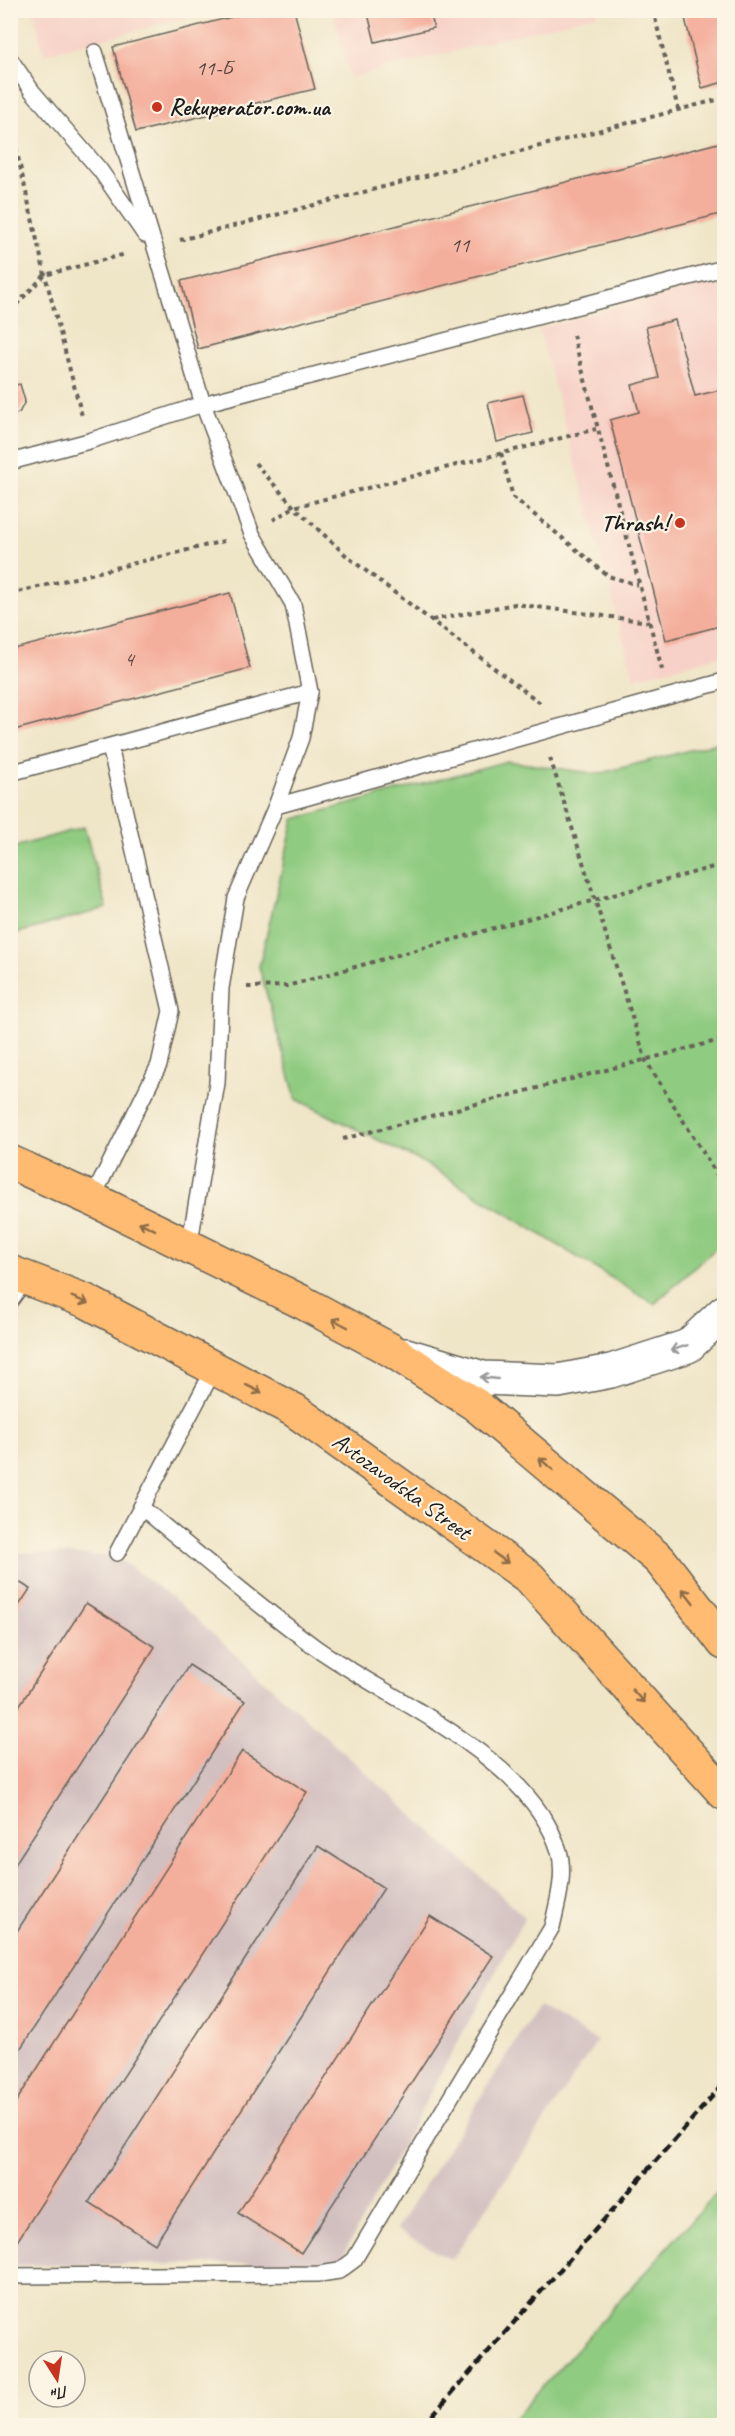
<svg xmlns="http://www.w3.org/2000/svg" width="735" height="2436" font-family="Caveat,sans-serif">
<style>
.built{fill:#f7d1c7}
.industrial{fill:#d2bfc0}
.green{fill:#8fcb80;stroke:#56744e;stroke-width:1.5}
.building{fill:#f4af9c}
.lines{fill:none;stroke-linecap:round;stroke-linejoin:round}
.service-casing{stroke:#666258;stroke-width:18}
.tertiary-casing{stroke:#666258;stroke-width:36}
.primary-casing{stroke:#666258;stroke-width:36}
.path{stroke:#666258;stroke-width:4;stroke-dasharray:4.5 4.5;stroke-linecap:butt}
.service{stroke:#fff;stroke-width:15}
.tertiary{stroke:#fff;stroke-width:33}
.primary{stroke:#febb71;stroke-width:33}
.rail{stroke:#1c1c1c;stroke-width:4.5;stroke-dasharray:9 4.5;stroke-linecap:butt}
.oneway{stroke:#8d6c46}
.oneway2{stroke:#999}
.poi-dot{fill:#c8321e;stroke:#fcf5e5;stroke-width:2}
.labels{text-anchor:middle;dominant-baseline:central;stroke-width:4.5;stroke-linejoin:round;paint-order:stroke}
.number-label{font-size:21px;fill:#52413c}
.poi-label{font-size:24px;font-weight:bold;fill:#1c1c1c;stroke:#fcf5e5;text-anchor:start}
.street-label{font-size:24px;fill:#1c1c1c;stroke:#fcf5e5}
</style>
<rect width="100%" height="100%" fill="#fcf5e5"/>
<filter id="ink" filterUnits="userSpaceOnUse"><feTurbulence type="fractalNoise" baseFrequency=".0167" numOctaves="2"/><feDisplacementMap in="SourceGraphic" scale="12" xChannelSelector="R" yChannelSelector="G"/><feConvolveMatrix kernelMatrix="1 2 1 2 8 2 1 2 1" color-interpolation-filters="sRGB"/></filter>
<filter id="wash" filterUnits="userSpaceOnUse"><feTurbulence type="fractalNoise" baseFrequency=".008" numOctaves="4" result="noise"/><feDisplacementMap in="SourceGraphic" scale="24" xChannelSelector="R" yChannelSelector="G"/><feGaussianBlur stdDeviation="1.35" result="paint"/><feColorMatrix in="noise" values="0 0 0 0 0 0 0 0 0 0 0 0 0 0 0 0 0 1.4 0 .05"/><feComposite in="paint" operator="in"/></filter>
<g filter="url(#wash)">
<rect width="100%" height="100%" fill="#efe5c7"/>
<g class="built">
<polygon points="33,10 212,10 212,11 44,54"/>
<polygon points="597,10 598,14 350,78 333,11"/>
<polygon points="724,277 724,655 634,678 539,329"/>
</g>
<g class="industrial">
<polygon points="11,1552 115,1556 173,1598 525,1917 339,2263 11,2265"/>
<polygon points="538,2007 597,2041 452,2260 396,2230"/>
</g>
<g class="green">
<polygon points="724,741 724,1241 654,1304 424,1163 296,1099 259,967 294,819 507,761 598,774"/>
<polygon points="84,827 107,908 11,935 11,848"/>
<polygon points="720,2189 724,2199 724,2425 508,2425"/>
</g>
<g id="blocks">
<g class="building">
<polygon points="259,10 294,10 315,89 136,132 113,47"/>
<polygon points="367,10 430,10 434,28 375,42"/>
<polygon points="683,10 724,10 724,82 702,88"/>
<polygon points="722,142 724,152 724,213 198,349 181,281"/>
<polygon points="675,320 695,396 724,389 724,625 666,640 610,420 639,412 632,385 659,378 646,327"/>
<polygon points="20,384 25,401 19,413 10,415 10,386"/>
<polygon points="523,395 533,433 497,442 488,403"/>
<polygon points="230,593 250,668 10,731 10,650"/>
<polygon points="10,1576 30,1589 10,1619"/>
<polygon points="86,1603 155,1647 10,1872 10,1720"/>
<polygon points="189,1665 245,1701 10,2065 10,1942"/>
<polygon points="242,1751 307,1792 16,2243 10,2239 10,2111"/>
<polygon points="318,1846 384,1888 155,2244 89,2202"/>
<polygon points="430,1916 493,1956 301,2253 238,2213"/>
</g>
</g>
</g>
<g filter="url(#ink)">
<use href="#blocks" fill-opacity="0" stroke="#666258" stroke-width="1.5"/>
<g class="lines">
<defs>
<g id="service">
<polyline points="95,52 203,404 252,534 293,604 310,692 301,738 276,806"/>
<polyline points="10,59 32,91 100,170 145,235"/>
<polyline points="10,462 89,441 203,404 724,268"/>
<polyline points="10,773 310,692"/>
<polyline points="92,1199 159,1065 171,1011 110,747"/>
<polyline points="189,1247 217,1083 221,988 236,898 276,806 724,681"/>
<polyline points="10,1301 26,1279"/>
<polyline points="117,1553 214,1369"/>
<path d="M10,2276L320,2274L339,2271L354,2260L552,1927C557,1904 566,1875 559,1851C530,1757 391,1701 315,1647C255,1604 199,1554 141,1507"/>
</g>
<polyline id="tertiary" points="406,1355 483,1378 558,1381 611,1371 688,1346 724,1312"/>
<g id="primary">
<polyline points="10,1162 92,1199 302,1302 391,1350 476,1405 660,1560 724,1643"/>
<polyline points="10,1272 86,1301 294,1410 530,1578 724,1793"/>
</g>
</defs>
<use href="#service" class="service-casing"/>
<use href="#tertiary" class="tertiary-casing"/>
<use href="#primary" class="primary-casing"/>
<g class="path">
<polyline points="653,10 678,109"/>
<polyline points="10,122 45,275 82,416"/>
<polyline points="180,240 724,98"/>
<polyline points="10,311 45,275 126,254"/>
<polyline points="573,335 663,673"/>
<polyline points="501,453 513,497 608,576 638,585"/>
<polyline points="255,463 294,507 349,558 543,705"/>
<polyline points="273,520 294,507 596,429"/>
<polyline points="10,594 228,540"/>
<polyline points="432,620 515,604 649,622"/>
<polyline points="550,758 646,1061 724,1186"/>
<polyline points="247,987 287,986 724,864"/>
<polyline points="343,1139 724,1039"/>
</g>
<use href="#service" class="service"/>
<use href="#tertiary" class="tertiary"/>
<use href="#primary" class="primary"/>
<polyline class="rail" points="423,2426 724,2083"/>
</g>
<defs><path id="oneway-shaft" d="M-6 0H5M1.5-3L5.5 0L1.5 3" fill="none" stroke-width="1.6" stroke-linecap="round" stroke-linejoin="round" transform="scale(1.5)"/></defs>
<g class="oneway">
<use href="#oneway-shaft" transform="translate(147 1226) rotate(-154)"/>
<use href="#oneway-shaft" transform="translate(80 1300) rotate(22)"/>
<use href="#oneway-shaft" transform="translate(340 1323) rotate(-152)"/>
<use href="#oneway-shaft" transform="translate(254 1389) rotate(27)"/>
<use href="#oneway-shaft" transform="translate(546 1464) rotate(-140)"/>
<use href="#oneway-shaft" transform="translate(501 1558) rotate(36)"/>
<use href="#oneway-shaft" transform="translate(688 1596) rotate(-128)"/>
<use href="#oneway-shaft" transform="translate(638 1696) rotate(47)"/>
</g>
<g class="oneway2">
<use href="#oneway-shaft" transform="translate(679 1348) rotate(162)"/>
<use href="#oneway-shaft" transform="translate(489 1378) rotate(-174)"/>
</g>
</g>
<g class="poi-dot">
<circle cx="157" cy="107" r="6"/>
<circle cx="680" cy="523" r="6"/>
</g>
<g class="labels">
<g class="number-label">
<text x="214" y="68">11-Б</text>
<text x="460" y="245">11</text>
<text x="129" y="659">4</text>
</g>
<g class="poi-label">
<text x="169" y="107">Rekuperator.com.ua</text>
<text x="668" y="523" text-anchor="end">Thrash!</text>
</g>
<g class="street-label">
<text transform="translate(402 1486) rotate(36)">Avtozavodska Street</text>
</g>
</g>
<rect width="735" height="2436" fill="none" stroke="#fcf5e5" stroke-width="36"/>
<g transform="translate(57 2379) rotate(168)"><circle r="28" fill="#fcf5e5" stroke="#a29e95" stroke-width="1.5"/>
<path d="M0-4.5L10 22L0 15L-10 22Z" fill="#c8321e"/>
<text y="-9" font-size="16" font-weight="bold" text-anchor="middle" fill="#1c1c1c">Пн</text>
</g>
</svg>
